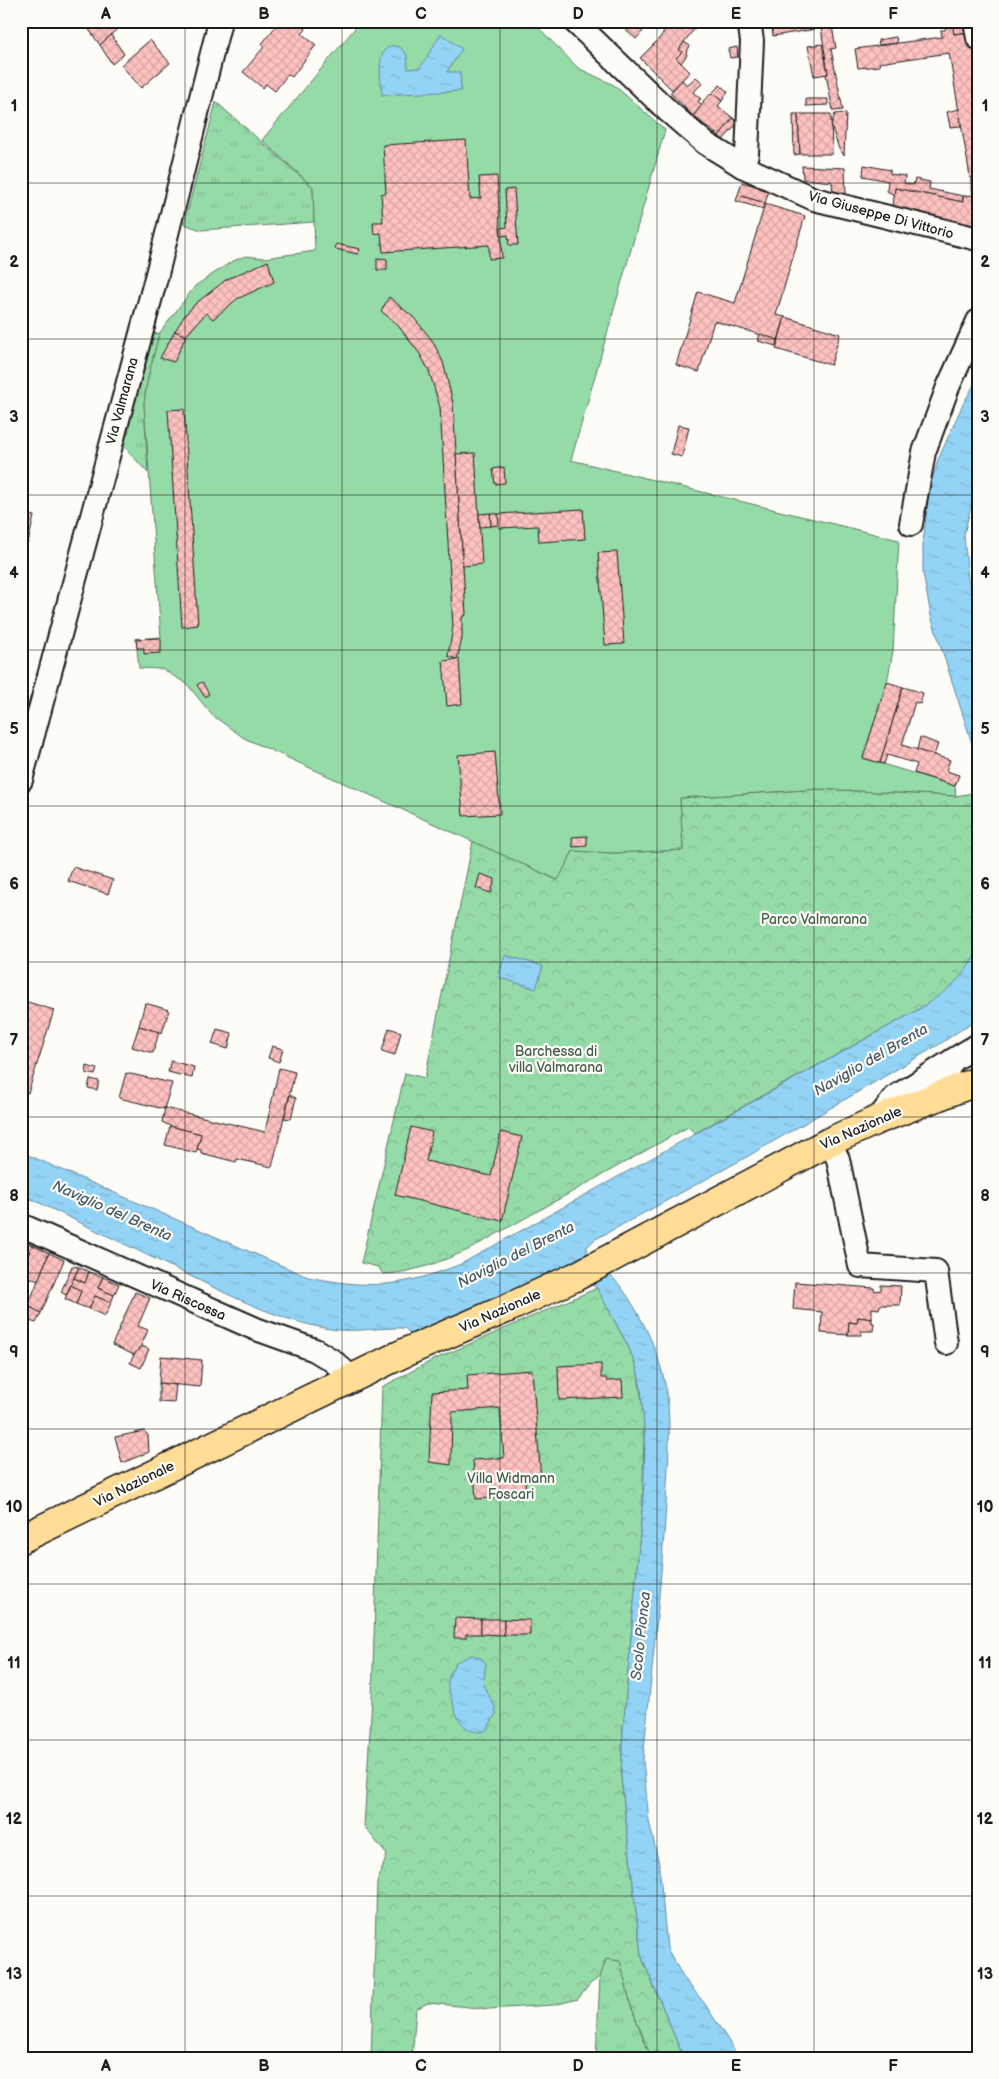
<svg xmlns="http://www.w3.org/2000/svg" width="999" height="2079" font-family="'Balsamiq Sans',sans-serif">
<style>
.grass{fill:url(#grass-tufts);stroke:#587c62}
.forest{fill:url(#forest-crowns);stroke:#587c62}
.garden{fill:#95dba8;stroke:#587c62}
.water{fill:url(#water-ripples);stroke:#638a9e}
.building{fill:url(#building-cross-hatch);stroke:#1c1c1c}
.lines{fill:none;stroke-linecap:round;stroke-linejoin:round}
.minor-casing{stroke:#1c1c1c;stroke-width:26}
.major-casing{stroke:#1c1c1c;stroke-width:31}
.minor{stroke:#fdfcf7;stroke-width:22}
.major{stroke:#ffdd96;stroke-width:28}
.grid{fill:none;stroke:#1c1c1c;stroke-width:1;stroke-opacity:0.55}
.labels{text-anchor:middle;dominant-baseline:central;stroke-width:4.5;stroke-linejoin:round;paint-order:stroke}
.street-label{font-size:14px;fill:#1c1c1c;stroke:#fdfcf7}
.park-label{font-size:14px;fill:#465f4d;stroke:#fdfcf7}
.water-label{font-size:15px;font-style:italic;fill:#465c68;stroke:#fdfcf7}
.neatline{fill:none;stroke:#1c1c1c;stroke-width:2}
.grid-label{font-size:16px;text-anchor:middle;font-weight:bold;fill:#1c1c1c}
</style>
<defs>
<pattern id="grass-tufts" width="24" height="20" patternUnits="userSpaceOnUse" patternTransform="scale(1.25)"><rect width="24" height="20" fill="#95dba8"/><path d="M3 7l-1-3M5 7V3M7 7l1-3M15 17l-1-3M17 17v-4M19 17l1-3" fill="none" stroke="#80bb90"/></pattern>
<pattern id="forest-crowns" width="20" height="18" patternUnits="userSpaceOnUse" patternTransform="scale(1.25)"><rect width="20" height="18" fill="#95dba8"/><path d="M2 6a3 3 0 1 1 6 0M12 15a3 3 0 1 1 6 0" fill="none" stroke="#80bb90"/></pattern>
<pattern id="water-ripples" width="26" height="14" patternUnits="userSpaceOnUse" patternTransform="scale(1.25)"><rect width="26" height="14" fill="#93d3f5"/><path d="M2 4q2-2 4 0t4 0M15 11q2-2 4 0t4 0" fill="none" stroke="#7eb5d1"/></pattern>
<pattern id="building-cross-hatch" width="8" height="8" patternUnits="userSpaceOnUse" patternTransform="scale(1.25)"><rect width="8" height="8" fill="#fec2c0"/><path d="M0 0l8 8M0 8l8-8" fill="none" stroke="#d9a6a4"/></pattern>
</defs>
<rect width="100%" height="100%" fill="#fdfcf7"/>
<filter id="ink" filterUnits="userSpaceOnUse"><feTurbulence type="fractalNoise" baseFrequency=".02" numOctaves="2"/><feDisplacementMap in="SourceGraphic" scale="10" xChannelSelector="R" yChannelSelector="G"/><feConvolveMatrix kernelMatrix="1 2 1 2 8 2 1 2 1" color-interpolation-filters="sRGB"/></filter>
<g filter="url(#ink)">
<g class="grass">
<polygon points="216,102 313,187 314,222 201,230 184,224"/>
<polygon points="154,333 159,334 147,382 144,404 148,473 120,442"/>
<polygon points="606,1959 620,1960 631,2006 649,2052 653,2058 596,2058 600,1977"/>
</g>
<g class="forest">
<path d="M820,789L956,796L978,792V951L963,976L944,993L916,1011L695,1133L688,1127L468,1250C440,1262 413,1273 383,1274L378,1267L361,1263L405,1073L425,1078L473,841L557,880L573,851L613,853L683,850L680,798Z"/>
<polygon points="597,1288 629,1348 637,1369 644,1415 643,1499 623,1730 621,1777 641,1955 680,2049 686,2058 653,2058 649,2052 631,2006 620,1961 606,1959 600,1977 590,1984 578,1999 554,2005 489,2009 428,2003 416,2009 412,2058 371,2058 377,1883 387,1855 364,1826 372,1699 382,1387 431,1361"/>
</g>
<polygon class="garden" points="361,21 532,21 578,68 614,85 665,130 571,460 899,540 893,651 887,682 863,758 955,786 956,796 820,789 680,798 683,850 613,853 573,851 558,880 244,738 212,715 187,684 162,669 139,668 136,639 161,637 144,404 147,382 159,334 195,286 231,262 245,256 264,258 315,251 313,187 262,140"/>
<g class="water">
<path d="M441,34L462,49L447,72H460L461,91L382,95C381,80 373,39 400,47L407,55L408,69L420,68Z"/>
<polygon points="978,378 978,479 964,534 968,579 978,617 978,762 931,616 923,573 923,543 929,490 938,460 962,406"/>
<path d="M978,951V1018L940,1044L745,1158L594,1240L587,1247V1256C598,1265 612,1275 621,1287C637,1308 654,1342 661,1368C674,1411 668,1459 666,1504C661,1589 651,1675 643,1760L649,1821L659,1864L667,1948L683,1977L705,2004L733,2048L737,2058H686L680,2049L641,1955L621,1777L623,1730L643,1499L645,1441L641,1389L637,1369L629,1348L597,1288L564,1268L515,1292L410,1334L405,1328C380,1327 355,1333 330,1329C279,1321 227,1294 182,1272C128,1246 75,1220 21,1194V1152L308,1277C371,1289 400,1288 461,1264L916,1011C945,992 960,983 978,951Z"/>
<polygon points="505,955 543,966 536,989 498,977"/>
<path d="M472,1655L481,1658L486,1663L483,1685L495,1707L496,1714L486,1731C464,1736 457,1718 452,1701C450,1694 447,1688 448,1681C449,1675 453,1668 456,1662Z"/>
</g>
<g class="building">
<polygon points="88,21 126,21 100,45 85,24"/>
<polygon points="280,21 296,21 306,29 302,34 316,45 292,77 288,74 275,91 266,84 263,88 243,72 264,47 261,45"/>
<polygon points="617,21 648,21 650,23 636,39"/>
<polygon points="672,21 695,21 698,24 684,42 679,50 682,52 676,58 690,72 672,90 640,58 658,40"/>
<polygon points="771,21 808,21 810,30 773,36"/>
<polygon points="808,21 820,21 821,27 810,30"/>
<polygon points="820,21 831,21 836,48 831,49 843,110 833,111 826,74 828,74"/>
<polygon points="951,21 970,21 972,32 954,34"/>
<polygon points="946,27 953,27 954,34 972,32 978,64 978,181 971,182 949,53 879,63 880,66 858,68 855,49 942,37 941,30 945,30"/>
<polygon points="111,35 124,54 112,64 100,45"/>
<polygon points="896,37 897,43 879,45 878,40"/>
<polygon points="150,40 170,63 141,88 121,65"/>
<polygon points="684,42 690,46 686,53 687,55 681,63 676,58 682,52 679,50"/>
<polygon points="822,44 828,74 814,76 808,46"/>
<polygon points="737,47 738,57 730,58 728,49"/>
<polygon points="696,77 703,83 693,92 701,99 698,101 702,106 693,116 670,93 682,80 687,85"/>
<polygon points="720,85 728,92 722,101 712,93"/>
<polygon points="712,93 722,101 718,106 733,118 719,136 693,116 704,102 703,101"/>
<polygon points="806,99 828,99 828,105 806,106"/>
<polygon points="959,109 961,126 950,127 947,112"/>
<polygon points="846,113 844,155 839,149 831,125 835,114"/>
<polygon points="793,114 798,114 800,154 794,155"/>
<polygon points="798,114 831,114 832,154 800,154"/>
<polygon points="733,118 738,123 723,140 719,136"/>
<polygon points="466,140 470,199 481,198 479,177 497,176 502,258 489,259 489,245 383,252 381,233 374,234 373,222 383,222 381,194 386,193 383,145"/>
<polygon points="864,165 890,170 890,174 905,176 904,183 913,185 915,179 930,182 929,189 963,196 963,202 895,188 894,195 887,191 888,181 863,176"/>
<polygon points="802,166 845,168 846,194 833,193 832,182 803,179"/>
<polygon points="978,181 978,226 971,182"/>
<polygon points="742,182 769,190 765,203 738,195"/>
<polygon points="895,188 963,202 963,196 973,195 977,226 893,207"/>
<polygon points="514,189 518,245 509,245 508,235 501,236 501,228 507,227 505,190"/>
<polygon points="738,195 765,203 763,209 736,201"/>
<polygon points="765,204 805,216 776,315 785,317 778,340 714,321 699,372 676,365 698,292 735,303"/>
<polygon points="336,244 360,249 358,254 335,249"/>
<polygon points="377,258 387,259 387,270 377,270"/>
<polygon points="268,261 274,282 237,299 213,319 206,313 186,336 175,331 185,315 195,304 227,279"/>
<polygon points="389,297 413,317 432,340 443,362 453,403 466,615 462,617 462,639 457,659 448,656 453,627 440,407 429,371 420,354 396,323 381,311"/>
<polygon points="785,317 840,334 831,365 776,349"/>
<polygon points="175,331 186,336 174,362 160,358"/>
<polygon points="760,334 778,340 776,346 758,341"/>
<polygon points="184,409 198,625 182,627 168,410"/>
<polygon points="678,425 689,427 682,457 671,454"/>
<polygon points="475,453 482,564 463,566 456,454"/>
<polygon points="504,467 505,483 495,484 493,469"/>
<polygon points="583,509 585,539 539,542 538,526 499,528 498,514"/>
<polygon points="21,512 34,516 28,543 21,541"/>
<polygon points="490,513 498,514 499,525 491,526"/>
<polygon points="490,513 491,526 480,527 479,514"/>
<polygon points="617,552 624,644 605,645 598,553"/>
<polygon points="161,638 161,653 144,654 144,648 137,648 136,639"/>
<polygon points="459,659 462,704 447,706 443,661"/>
<polygon points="202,682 209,694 205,697 197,685"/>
<polygon points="887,682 903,687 880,763 863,758"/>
<polygon points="903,687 923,693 920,704 915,702 902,745 950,760 946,771 959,775 955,786 914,773 917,764 887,755 884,764 880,763"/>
<polygon points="920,737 938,744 934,755 917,750"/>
<polygon points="495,752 500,814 463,816 458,755"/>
<polygon points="587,836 587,846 573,847 572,837"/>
<polygon points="73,867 113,880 108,894 68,881"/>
<polygon points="480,874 495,879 491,893 476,888"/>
<polygon points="21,1000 54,1010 28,1093 21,1091"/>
<polygon points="145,1003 169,1010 162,1033 139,1026"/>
<polygon points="139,1026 159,1032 153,1053 132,1047"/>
<polygon points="389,1028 401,1032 395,1055 382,1051"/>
<polygon points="217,1029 232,1033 228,1049 212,1044"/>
<polygon points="272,1046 283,1049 279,1062 268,1058"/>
<polygon points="171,1061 194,1067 192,1078 168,1072"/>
<polygon points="87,1066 97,1069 95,1075 86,1073"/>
<polygon points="279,1068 295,1072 272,1167 237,1159 236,1162 201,1153 201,1150 197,1149 201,1134 170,1126 162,1122 165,1108 265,1132"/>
<polygon points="126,1073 172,1083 164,1109 119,1098"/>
<polygon points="90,1079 99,1081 97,1090 88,1088"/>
<polygon points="290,1095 296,1098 291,1119 284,1118"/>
<polygon points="170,1126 201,1134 196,1153 165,1145"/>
<polygon points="411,1127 432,1132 426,1161 491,1176 501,1132 522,1137 502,1221 395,1195"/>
<polygon points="21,1240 32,1245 25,1266 21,1265"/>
<polygon points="32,1245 49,1253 38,1281 24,1275 21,1282 21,1274"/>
<polygon points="49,1253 64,1260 41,1313 28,1306"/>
<polygon points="72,1266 79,1267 66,1295 61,1292"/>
<polygon points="79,1267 89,1272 85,1283 74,1278"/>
<polygon points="89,1272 103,1277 98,1288 114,1295 111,1303 95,1296 89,1309 76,1304 81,1291 71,1285 74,1278 85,1283"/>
<polygon points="103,1277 119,1284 114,1295 98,1288"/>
<polygon points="795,1282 874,1288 874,1291 881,1290 881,1285 901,1286 900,1305 880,1305 879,1309 872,1308 872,1319 858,1317 857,1323 849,1322 848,1335 821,1333 822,1312 793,1309"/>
<polygon points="71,1285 81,1291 76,1304 65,1299"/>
<polygon points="135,1292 150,1298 138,1326 148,1330 141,1346 134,1355 112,1345"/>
<polygon points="95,1296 111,1303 105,1316 89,1309"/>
<polygon points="28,1306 41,1313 36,1323 23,1319"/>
<polygon points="858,1317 872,1319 872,1323 874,1323 873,1331 861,1331 861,1335 848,1335 849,1322 857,1323"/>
<polygon points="141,1346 149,1349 141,1368 130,1363 134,1355"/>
<polygon points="161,1356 202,1360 200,1387 159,1383"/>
<polygon points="601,1364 601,1378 606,1378 607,1381 622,1380 623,1397 559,1400 558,1366"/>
<polygon points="532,1370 541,1479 525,1481 526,1496 476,1499 473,1460 504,1458 500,1408 452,1412 451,1465 429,1462 432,1392 468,1390 467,1375"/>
<polygon points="159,1383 176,1385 174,1403 159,1402"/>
<polygon points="144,1431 148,1435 149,1452 122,1463 115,1437"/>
<polygon points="455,1618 481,1619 481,1634 466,1634 466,1638 454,1638"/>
<polygon points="481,1619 504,1619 504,1635 481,1634"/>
<polygon points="504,1619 530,1620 530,1635 504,1635"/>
</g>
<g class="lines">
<defs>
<g id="minor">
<polyline points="574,21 668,111 705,143 742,166 814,199 978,239"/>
<polyline points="975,21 978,38"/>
<polyline points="742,166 747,154 752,41 749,21"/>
<polyline points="911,524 924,452 948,387 978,321"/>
<polyline points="21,780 156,278 220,21"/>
<polyline points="946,1073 953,1060 978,1045"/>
<polyline points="877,1120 895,1097 953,1060"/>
<polyline points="829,1142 838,1159 860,1266 936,1271 946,1343"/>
<polyline points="21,1225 256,1329 315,1350 333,1361 344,1371 350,1379"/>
</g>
<polyline id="major" points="21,1539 406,1352 508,1308 575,1277 829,1142 877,1120 978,1081"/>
</defs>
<use href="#minor" class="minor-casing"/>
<use href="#major" class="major-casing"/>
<use href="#minor" class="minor"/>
<use href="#major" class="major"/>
</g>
</g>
<path class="grid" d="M185,21V2058M342,21V2058M500,21V2058M657,21V2058M814,21V2058M21,183H978M21,339H978M21,495H978M21,650H978M21,806H978M21,962H978M21,1117H978M21,1273H978M21,1429H978M21,1584H978M21,1740H978M21,1896H978"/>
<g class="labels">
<g class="street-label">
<text transform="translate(881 215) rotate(15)">Via Giuseppe Di Vittorio</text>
<text transform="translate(122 401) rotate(-75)">Via Valmarana</text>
<text transform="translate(861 1128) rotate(-24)">Via Nazionale</text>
<text transform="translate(188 1300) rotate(24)">Via Riscossa</text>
<text transform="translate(500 1311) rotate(-24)">Via Nazionale</text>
<text transform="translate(134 1484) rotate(-26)">Via Nazionale</text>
</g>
<g class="park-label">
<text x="814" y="919">Parco Valmarana</text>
<text x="556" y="1051">Barchessa di<tspan x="556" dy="16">villa Valmarana</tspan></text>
<text x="511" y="1478">Villa Widmann<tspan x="511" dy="16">Foscari</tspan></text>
</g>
<g class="water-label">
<text transform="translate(871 1060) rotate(-30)">Naviglio del Brenta</text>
<text transform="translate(112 1211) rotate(24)">Naviglio del Brenta</text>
<text transform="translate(516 1255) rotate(-27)">Naviglio del Brenta</text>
<text transform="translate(641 1636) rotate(-84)">Scolo Pionca</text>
</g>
</g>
<rect width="999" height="2079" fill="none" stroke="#fdfcf7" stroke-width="55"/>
<rect x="28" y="28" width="944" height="2024" class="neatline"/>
<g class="grid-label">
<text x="106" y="19">A</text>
<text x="264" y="19">B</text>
<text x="421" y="19">C</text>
<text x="578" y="19">D</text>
<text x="736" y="19">E</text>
<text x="893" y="19">F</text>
<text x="14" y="111">1</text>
<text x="985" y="111">1</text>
<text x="14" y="267">2</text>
<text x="985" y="267">2</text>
<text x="14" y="422">3</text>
<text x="985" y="422">3</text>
<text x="14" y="578">4</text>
<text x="985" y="578">4</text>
<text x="14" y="734">5</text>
<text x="985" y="734">5</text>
<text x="14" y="889">6</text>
<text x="985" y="889">6</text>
<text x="14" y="1045">7</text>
<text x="985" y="1045">7</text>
<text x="14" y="1201">8</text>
<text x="985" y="1201">8</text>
<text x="14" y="1357">9</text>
<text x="985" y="1357">9</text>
<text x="14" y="1512">10</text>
<text x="985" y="1512">10</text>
<text x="14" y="1668">11</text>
<text x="985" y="1668">11</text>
<text x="14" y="1824">12</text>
<text x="985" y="1824">12</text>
<text x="14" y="1979">13</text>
<text x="985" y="1979">13</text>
<text x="106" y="2071">A</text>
<text x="264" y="2071">B</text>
<text x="421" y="2071">C</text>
<text x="578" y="2071">D</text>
<text x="736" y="2071">E</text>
<text x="893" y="2071">F</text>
</g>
</svg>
